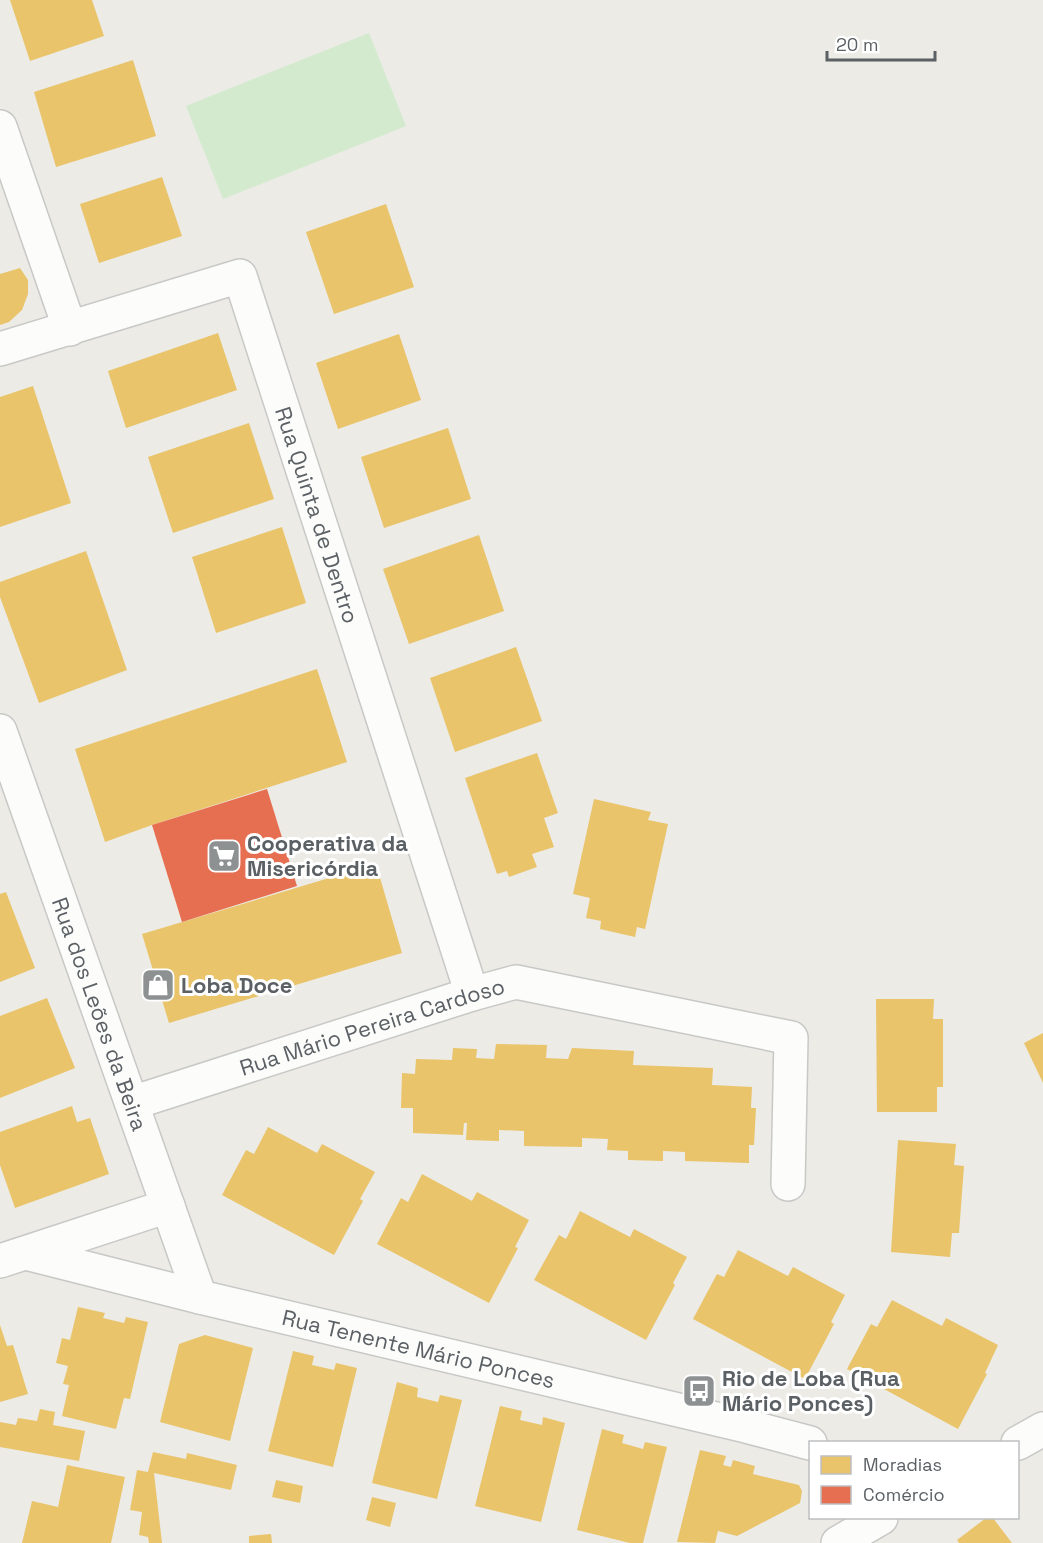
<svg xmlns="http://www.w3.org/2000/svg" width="1043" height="1543" font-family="'Space Grotesk',sans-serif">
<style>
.green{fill:#d3eacf}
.homes{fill:#e9c46a}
.shops{fill:#e76f51}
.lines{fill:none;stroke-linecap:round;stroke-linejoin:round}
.minor-casing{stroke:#c8c8c7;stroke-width:36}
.minor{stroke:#fcfcfb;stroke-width:33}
.labels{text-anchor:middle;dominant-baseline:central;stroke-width:6;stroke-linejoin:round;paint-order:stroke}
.street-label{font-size:22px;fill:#5b6065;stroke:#fff}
.poi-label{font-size:22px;font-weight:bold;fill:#5b6065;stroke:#fff;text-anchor:start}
</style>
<rect width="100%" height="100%" fill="#ecebe6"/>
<polygon class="green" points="369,33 406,126 223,199 186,106"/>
<g class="homes">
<polygon points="10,0 92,0 104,36 30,61"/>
<polygon points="133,60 156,136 56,167 34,92"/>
<polygon points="162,177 182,236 99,263 80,204"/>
<polygon points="386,204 414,287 334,314 306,232"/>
<polygon points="20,268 28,280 28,294 22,310 9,322 0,325 0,274"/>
<polygon points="218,333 237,390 126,428 108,371"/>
<polygon points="399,334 421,400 338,429 316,363"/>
<polygon points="33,386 71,503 0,527 0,397"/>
<polygon points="249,423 274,499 173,533 148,457"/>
<polygon points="448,428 471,499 384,528 361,457"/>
<polygon points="282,527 306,603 216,633 192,557"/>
<polygon points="479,535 504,611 409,644 383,569"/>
<polygon points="86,551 127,670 39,703 0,597 0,582"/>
<polygon points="516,647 542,721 455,752 430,678"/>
<polygon points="317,669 347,762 152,825 105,842 75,749"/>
<polygon points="537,753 558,813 544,818 554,847 532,854 537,867 509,877 507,871 497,874 465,778"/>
<polygon points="594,799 651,812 648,820 668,824 645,929 637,927 635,937 600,929 601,921 586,918 590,898 573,894"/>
<polygon points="376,864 402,953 169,1023 142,934"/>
<polygon points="6,892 35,968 0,982 0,894"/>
<polygon points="47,998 75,1068 0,1098 0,1016"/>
<polygon points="876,999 934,999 933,1019 943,1019 943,1087 937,1087 937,1112 877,1112"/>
<polygon points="1043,1033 1043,1083 1024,1043"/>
<polygon points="496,1044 547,1045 546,1058 568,1059 572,1048 634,1051 633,1065 713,1068 712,1085 752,1087 751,1108 756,1108 754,1145 749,1145 749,1163 685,1161 685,1152 663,1151 663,1161 628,1160 628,1151 607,1150 608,1139 582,1138 582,1147 524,1146 524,1131 499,1130 499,1141 466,1140 467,1123 464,1123 463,1135 413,1133 413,1108 401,1108 402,1073 415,1074 416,1059 452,1060 453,1048 477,1049 476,1058 494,1059"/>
<polygon points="72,1106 77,1122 90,1118 109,1174 15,1208 0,1165 0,1132"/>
<polygon points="268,1127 317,1153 322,1144 375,1172 360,1199 363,1201 334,1255 222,1195 246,1150 254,1154"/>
<polygon points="898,1140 956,1144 954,1165 964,1166 959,1233 952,1233 950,1257 891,1252"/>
<polygon points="422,1174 472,1201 477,1192 529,1220 515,1247 518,1248 489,1303 377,1244 401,1198 408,1202"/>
<polygon points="580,1211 630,1237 634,1229 687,1257 673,1283 675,1285 646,1340 534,1280 559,1235 566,1239"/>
<polygon points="738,1250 788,1276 793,1267 845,1295 831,1322 834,1324 805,1379 693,1319 717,1274 724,1277"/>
<polygon points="892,1300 942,1326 946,1318 998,1345 985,1373 987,1374 958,1429 847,1369 871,1324 877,1327"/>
<polygon points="78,1307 105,1313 103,1318 124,1323 126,1317 148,1322 130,1399 124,1398 116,1429 62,1416 69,1385 63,1384 68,1366 56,1363 62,1338 70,1340"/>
<polygon points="0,1325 7,1346 13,1345 28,1394 0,1402"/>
<polygon points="205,1335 253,1348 230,1441 160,1422 179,1344"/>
<polygon points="293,1351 314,1356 312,1365 334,1370 336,1363 357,1368 333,1467 268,1451"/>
<polygon points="397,1382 418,1388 417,1397 438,1402 440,1395 462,1400 437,1499 372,1483"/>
<polygon points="500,1406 522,1411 520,1420 542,1425 543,1417 565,1423 541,1522 475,1506"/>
<polygon points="40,1409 55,1412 53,1425 85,1431 79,1461 0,1447 0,1422 16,1425 18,1418 37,1421"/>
<polygon points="602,1429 624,1435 622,1443 643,1449 645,1442 667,1447 643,1543 630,1543 577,1530"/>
<polygon points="700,1450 726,1456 723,1465 731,1467 733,1460 755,1466 753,1474 799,1485 802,1491 800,1503 737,1536 718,1531 715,1543 677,1542"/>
<polygon points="153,1452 186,1459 187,1453 237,1465 231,1490 154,1473 162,1543 149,1543 148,1537 139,1535 142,1512 130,1510 137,1470 148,1472"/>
<polygon points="67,1465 125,1477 111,1543 22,1543 32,1501 58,1507"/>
<polygon points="276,1480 303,1486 300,1503 272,1497"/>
<polygon points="372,1497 396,1503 390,1527 366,1520"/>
<polygon points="986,1518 993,1518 1012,1543 959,1543 957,1540"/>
<polygon points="271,1534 272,1543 249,1543 249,1536"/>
</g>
<polygon class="shops" points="267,789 297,886 182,922 152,825"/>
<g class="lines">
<defs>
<g id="minor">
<polyline points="0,127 70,329"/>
<path id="s1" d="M0,349L240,276L472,994"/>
<path id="s2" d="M0,731L200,1297"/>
<path id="s3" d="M132,1103L472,994L516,982L791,1038L788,1184"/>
<path id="s4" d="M26,1253L200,1297L746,1426L810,1443"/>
<polyline points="0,1261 168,1206"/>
<polyline points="1018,1443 1043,1429"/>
<polyline points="838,1543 881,1518"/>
</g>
</defs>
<use href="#minor" class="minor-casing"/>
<use href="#minor" class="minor"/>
</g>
<defs>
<symbol id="supermarket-square" viewBox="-11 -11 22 22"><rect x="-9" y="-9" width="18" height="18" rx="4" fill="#8e9192" stroke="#fff"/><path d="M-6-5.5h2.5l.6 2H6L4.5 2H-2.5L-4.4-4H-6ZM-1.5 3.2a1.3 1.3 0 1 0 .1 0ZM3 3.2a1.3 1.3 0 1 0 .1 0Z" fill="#fff"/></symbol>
<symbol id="shop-square" viewBox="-11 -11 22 22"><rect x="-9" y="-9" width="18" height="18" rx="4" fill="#8e9192" stroke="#fff"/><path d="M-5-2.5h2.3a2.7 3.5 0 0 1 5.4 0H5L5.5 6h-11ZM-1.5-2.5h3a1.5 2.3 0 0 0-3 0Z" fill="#fff"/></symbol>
<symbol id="bus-square" viewBox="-11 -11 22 22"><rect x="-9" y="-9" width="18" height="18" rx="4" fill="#8e9192" stroke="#fff"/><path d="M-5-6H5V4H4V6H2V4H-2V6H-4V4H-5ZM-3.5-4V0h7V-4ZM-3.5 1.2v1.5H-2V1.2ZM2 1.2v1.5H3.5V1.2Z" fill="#fff"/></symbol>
</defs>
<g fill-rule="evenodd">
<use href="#supermarket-square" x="205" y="837" width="38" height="38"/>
<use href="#shop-square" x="139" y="966" width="38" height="38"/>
<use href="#bus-square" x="680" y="1372" width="38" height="38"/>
</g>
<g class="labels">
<g class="street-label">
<text stroke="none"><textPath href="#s1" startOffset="502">Rua Quinta de Dentro</textPath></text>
<text stroke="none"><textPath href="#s2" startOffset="300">Rua dos Leões da Beira</textPath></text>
<text stroke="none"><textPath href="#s3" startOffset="252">Rua Mário Pereira Cardoso</textPath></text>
<text stroke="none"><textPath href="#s4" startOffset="404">Rua Tenente Mário Ponces</textPath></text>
</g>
<g class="poi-label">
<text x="247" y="843">Cooperativa da<tspan x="247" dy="25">Misericórdia</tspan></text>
<text x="181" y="985">Loba Doce</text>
<text x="722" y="1378">Rio de Loba (Rua<tspan x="722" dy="25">Mário Ponces)</tspan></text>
</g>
</g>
<rect x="809" y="1441" width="210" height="78" fill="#ffffff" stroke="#bdbfc1" stroke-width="1.5"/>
<rect x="821" y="1456" width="30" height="18" fill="#e9c46a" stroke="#bdbfc1" stroke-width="1.5"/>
<text x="863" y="1471" font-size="18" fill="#5b6065">Moradias</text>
<rect x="821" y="1486" width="30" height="18" fill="#e76f51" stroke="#bdbfc1" stroke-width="1.5"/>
<text x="863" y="1501" font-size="18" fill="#5b6065">Comércio</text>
<path d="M827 51v9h108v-9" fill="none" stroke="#5b6065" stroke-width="3"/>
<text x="836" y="51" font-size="18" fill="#5b6065" stroke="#ffffff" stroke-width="4.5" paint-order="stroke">20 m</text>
</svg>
